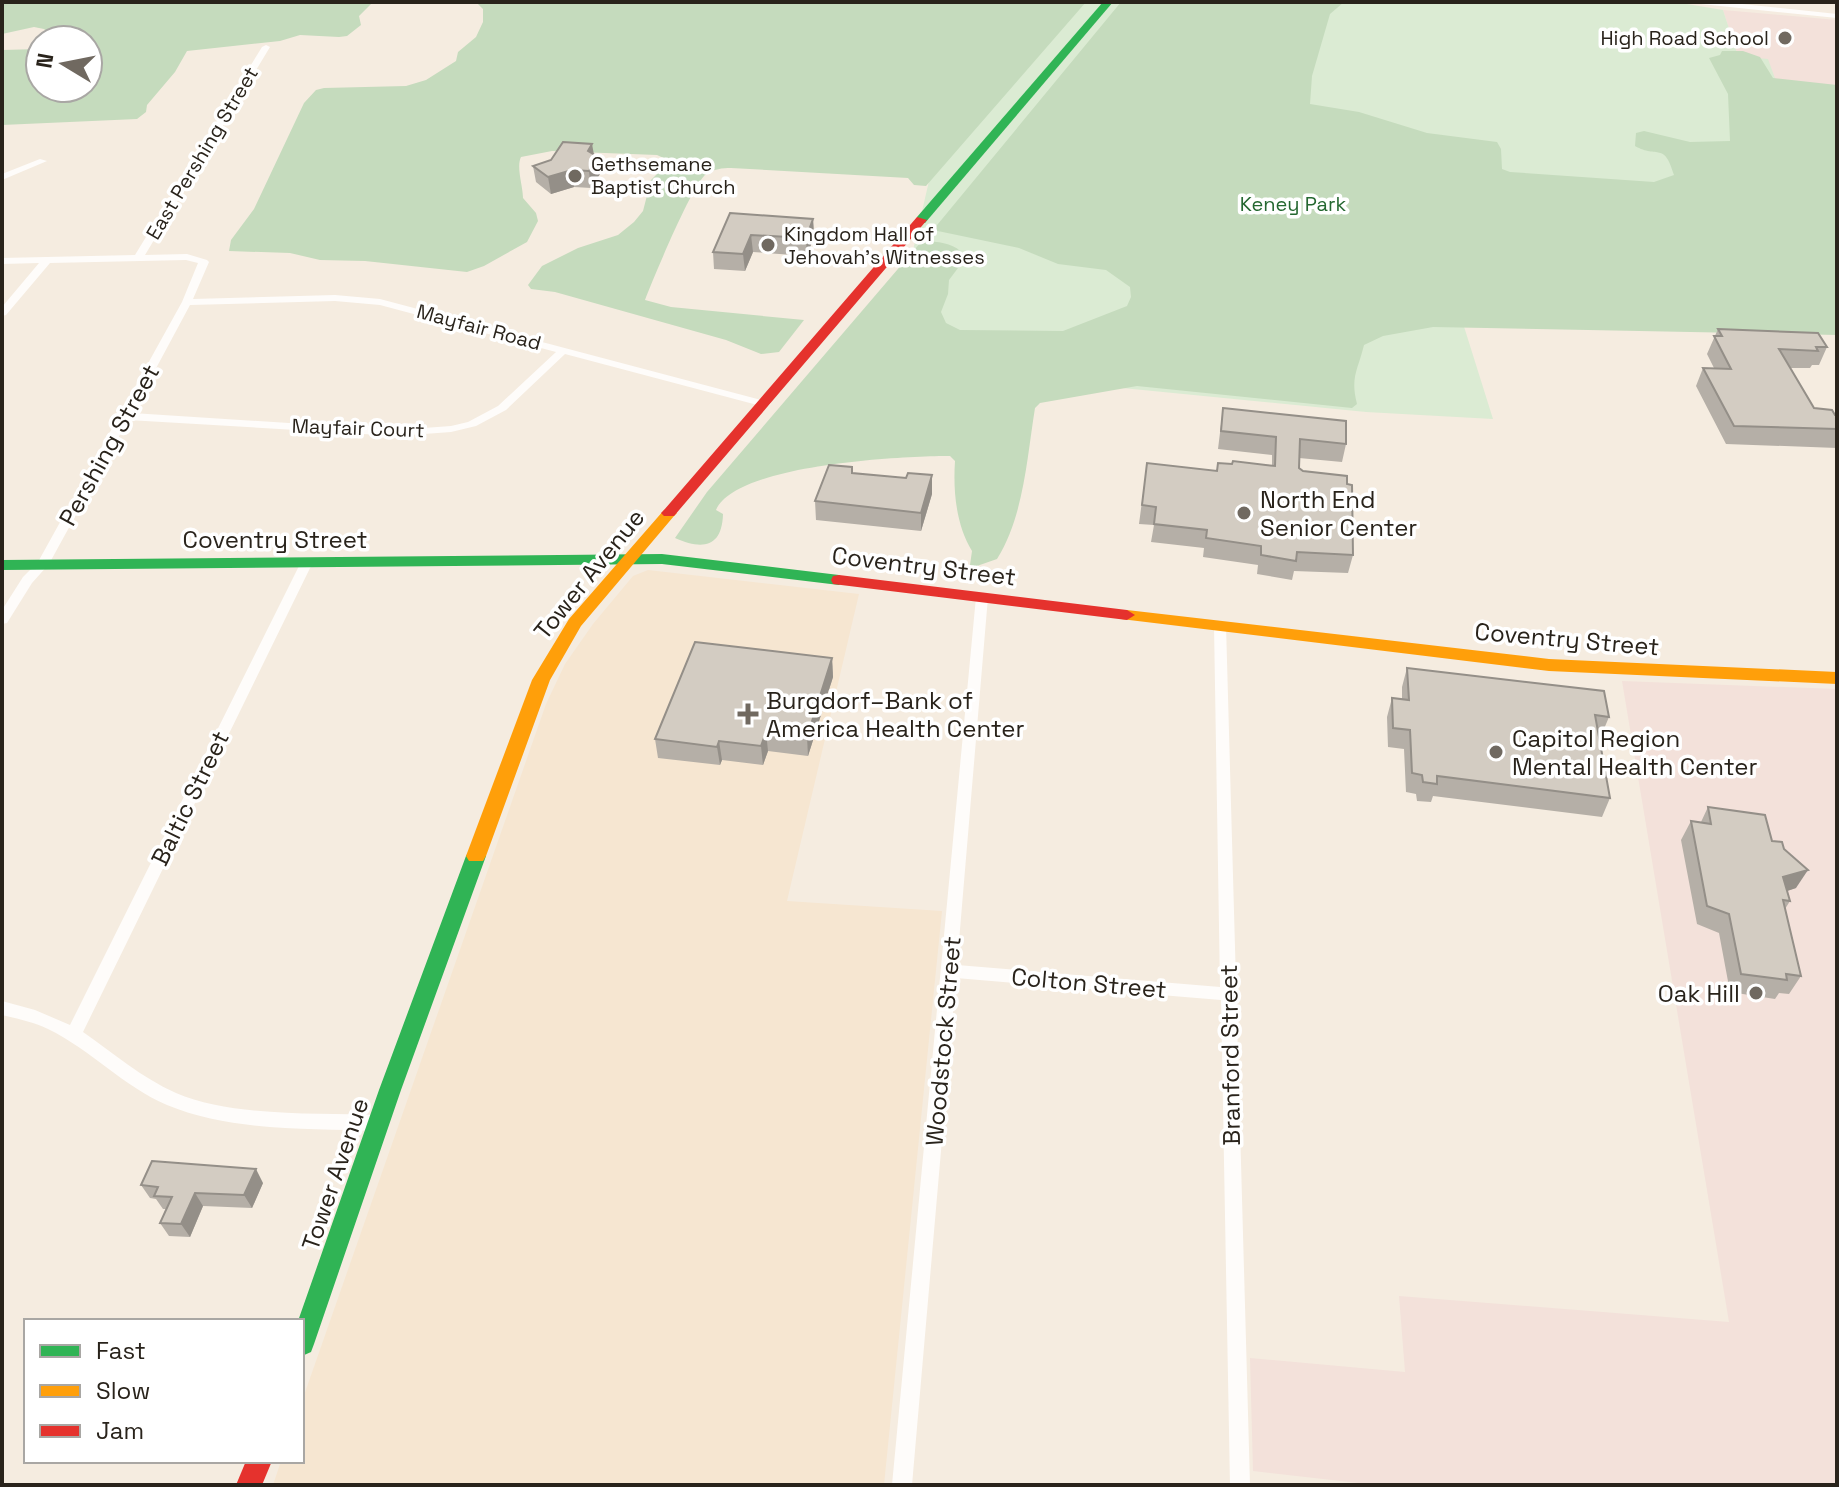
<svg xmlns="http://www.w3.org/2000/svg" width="1839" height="1487" font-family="'Space Grotesk',sans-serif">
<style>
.built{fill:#f6e6d1}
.education{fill:#f3e1da}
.green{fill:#dbebd3}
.forest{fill:#c5dbbd}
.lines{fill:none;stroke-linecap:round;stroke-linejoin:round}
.street{fill:#fefcfa;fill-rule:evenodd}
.fast{fill:#30b455;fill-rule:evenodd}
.slow{fill:#ff9f0a;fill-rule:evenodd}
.jam{fill:#e5322d;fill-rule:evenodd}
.wall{fill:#b5afa7}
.shaded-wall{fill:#948f88}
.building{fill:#d3ccc2;stroke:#948f88;stroke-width:2}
.poi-dot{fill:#706960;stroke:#fff;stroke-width:3}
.labels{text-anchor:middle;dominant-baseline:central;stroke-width:7;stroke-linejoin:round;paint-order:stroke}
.far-poi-label{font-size:20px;fill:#29231b;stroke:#fff;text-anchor:start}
.far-street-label{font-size:20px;fill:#29231b;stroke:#fff}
.far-park-label{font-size:20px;fill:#256831;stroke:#fff}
.street-label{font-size:24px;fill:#29231b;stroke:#fff}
.poi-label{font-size:24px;fill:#29231b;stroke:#fff;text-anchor:start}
</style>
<rect width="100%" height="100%" fill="#f5ece0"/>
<polygon class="built" points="648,570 859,594 787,901 942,911 884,1485 273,1485 281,1461 302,1461 302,1401 546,704 565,664 593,624 633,576"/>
<g class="education">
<polygon points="1723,10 1837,20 1837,87 1776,81 1738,56"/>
<polygon points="1622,681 1837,689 1837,1485 1376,1485 1253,1471 1250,1358 1405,1372 1399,1296 1729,1322"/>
</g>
<polygon class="green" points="493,2 1675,2 1723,10 1738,56 1768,59 1776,81 1837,87 1461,317 1493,419 1366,412 1010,377 935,375 911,259 935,155"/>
<g class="forest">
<polygon points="26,2 373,2 359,16 361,25 347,36 339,37 300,35 280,41 187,51 175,72 147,105 146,112 137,119 2,125 2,50 40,49 40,88 88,88 88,40 57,40 44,29 34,27 2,34 2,4"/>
<path d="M476,2H1086L926,186L914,185L908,178L731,168C723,168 713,169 706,174C692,185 653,279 645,300L671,307L804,320L779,352L761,354L726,340L555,292L531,289L528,285L542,266L578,248L618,235L634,222L643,211L651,180L668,163V160L657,155L552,151L521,157C516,167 523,186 523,198L536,213L538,221L527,242L484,266L467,272L365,261L320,260L290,253L229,251L231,240L254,209L304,103L316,90L324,88L406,86L426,80L456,61L458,52L476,37L483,22V9Z"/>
<path d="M1121,2H1344L1330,14L1312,76L1310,104L1359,112L1427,133L1497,142L1501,149L1502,169L1510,172L1654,182L1674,175C1664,141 1658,159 1635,146L1636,133L1644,131L1690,142L1730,141L1728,94L1709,58L1720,55L1722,51H1743L1760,57L1773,78L1837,85V335L1433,327L1383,336L1364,345C1358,370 1350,377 1357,404L1352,408L1137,386L1040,403L1035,408C1027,457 1024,516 997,559L974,567L970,565L972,551C956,525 953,491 955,461L950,456C903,456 736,464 716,510L723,514C722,548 702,550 675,538L707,492L921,242C935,240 955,243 963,254L961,264L949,280L948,294L941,312L946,323L960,330L1063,331L1127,306L1131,297L1130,287L1106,270L1058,264L1019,248L933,230Z"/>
</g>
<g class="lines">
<g class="street">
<polygon points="1697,2 1723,2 1837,14 1837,18 1701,4"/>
<path d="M266,45L270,47L145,255L187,254L207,260L209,262L193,299L335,295L380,299L769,402L771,404L765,407L565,354L506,410L476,426L451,432L397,436L128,420L49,564L32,583L7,623L2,624V610L23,577L38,562L182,302L198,263L186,260L50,263L6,315L2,316V307L39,263L2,264V258L135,255L262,47ZM335,301L380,305L556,352L498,406L468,422L451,426L397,430L132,413L190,305Z"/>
<polygon points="40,159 47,161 2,180 2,174"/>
<path d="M306,560L312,564L83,1032C113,1053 142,1078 176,1093C231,1117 318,1113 378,1115L384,1118L387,1123L384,1128L378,1131C309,1128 232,1132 167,1105C123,1086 91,1050 48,1029C34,1022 18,1019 2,1015V1001L35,1010L70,1025L300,564Z"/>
<polygon points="982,593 988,597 957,965 1220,987 1214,625 1220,621 1226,625 1250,1485 1230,1485 1221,1000 956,978 912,1485 892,1485 976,597"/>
</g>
<g class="fast">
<polygon points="1103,2 1113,2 925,223 917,223 917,217"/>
<polygon points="662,554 839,575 847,580 839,585 662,564 2,570 2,560"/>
<polygon points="476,849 483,851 486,856 401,1090 314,1344 311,1352 302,1356 302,1321 298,1321 379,1090 466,856 469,851"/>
</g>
<g class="slow">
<polygon points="669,508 674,510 677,513 674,516 581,626 550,680 486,856 483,861 469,861 466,856 532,680 569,619 664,510"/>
<polygon points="1127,610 1549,659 1837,672 1837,684 1549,671 1121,619 1119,615"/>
</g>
<g class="jam">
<polygon points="917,217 927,220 674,516 664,516 661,513 664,510"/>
<polygon points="839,575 1127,610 1135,615 1127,620 833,584 831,580 833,576"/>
<polygon points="246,1461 272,1461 262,1485 236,1485"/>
</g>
</g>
<g class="wall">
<polygon points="594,155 600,174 591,188 574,187 551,194 536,182 533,166"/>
<polygon points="730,213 813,219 814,236 807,256 753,252 745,271 714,269 713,252"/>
<polygon points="1718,329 1827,347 1819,365 1812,365 1810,368 1790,368 1814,408 1837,415 1837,448 1726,444 1696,386 1703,368 1714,368 1707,354"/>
<polygon points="1223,408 1346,444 1342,462 1299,458 1299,468 1303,471 1347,484 1353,555 1348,573 1294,571 1292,580 1257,574 1258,565 1203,557 1204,548 1151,542 1154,525 1139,524 1147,463 1217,471 1232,464 1272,465 1272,455 1218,449"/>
<polygon points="852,473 906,478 932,475 932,494 921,531 816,520 815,501"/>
<polygon points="832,658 833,677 808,756 768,751 763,765 722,760 720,765 658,758 655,739"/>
<polygon points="1407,668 1609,717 1601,736 1599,735 1610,798 1602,817 1433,796 1431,802 1417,801 1416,794 1406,792 1404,749 1388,747 1387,717 1392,698 1402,700 1402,687"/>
<polygon points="1708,807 1772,841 1796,888 1787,891 1790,901 1785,909 1801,976 1789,994 1779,993 1775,999 1730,992 1719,933 1697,924 1681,840 1691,821 1701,822"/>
<polygon points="263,1183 252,1208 203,1206 190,1237 169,1236 160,1223 166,1209 163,1209 156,1199 150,1198 141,1185"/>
</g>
<g class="shaded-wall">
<polygon points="592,144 595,160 588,151"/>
<polygon points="598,157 600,174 591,188 589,171"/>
<polygon points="572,170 574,187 551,194 548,177"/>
<polygon points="813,219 814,236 807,256 806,238"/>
<polygon points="751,235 753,252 745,271 743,254"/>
<polygon points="932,475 932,494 921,531 921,513"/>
<polygon points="832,658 833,677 808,756 807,737"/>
<polygon points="766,732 768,751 763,765 761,746"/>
<polygon points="719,741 722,760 720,765 717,747"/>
<polygon points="1808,870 1796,888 1772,896 1783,877"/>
<polygon points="256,1169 263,1183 252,1208 244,1195"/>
<polygon points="195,1193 203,1206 190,1237 181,1224"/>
</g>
<g class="building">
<polygon points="563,142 592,144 588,151 598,157 589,171 572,170 548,177 533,166 551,160"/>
<polygon points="730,213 813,219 806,238 751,235 743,254 713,252"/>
<polygon points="1718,329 1818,333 1827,347 1816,347 1818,351 1779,349 1814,408 1832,410 1835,415 1837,415 1837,429 1734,426 1703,368 1731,369 1714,336 1722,336"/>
<polygon points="1223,408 1346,421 1346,444 1300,439 1299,468 1303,471 1347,476 1347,484 1352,485 1353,555 1297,552 1296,561 1261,555 1261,546 1206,538 1207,530 1154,524 1156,507 1142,505 1147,463 1217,471 1218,463 1232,464 1233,461 1275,466 1276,437 1221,431"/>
<polygon points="829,465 852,467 852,473 906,478 908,473 932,475 921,513 815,501"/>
<polygon points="695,642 832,658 807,737 766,732 761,746 719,741 717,747 655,739"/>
<polygon points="1407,668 1604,691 1609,717 1595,715 1610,798 1437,776 1437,784 1423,782 1422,775 1412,773 1410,730 1393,728 1392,698 1409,700"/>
<polygon points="1708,807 1765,815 1772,841 1782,842 1784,849 1808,870 1783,877 1790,901 1783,900 1801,976 1786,974 1787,980 1741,974 1729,914 1707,906 1691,821 1711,824"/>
<polygon points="152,1161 256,1169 244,1195 195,1193 181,1224 160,1223 172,1197 154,1196 158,1187 141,1185"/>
</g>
<g class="poi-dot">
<circle cx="1785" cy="38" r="8"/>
<circle cx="575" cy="176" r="8"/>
<circle cx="768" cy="245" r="8"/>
<circle cx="1244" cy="513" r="8"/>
<path d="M744 702h8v8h8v8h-8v8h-8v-8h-8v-8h8z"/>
<circle cx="1496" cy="752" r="8"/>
<circle cx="1756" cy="993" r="8"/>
</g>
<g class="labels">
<g class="far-poi-label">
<text x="1769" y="38" text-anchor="end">High Road School</text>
<text x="591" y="164">Gethsemane<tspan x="591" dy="23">Baptist Church</tspan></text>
<text x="784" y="234">Kingdom Hall of<tspan x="784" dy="23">Jehovah's Witnesses</tspan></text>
</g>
<g class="far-street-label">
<text transform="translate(202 153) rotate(-59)">East Pershing Street</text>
<text transform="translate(479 327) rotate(15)">Mayfair Road</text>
<text transform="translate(358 428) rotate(2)">Mayfair Court</text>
</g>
<g class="far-park-label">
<text x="1293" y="204">Keney Park</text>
</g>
<g class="street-label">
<text transform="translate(109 445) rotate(-61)">Pershing Street</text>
<text x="275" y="539">Coventry Street</text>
<text transform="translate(924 566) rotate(7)">Coventry Street</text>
<text transform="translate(589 574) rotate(-51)">Tower Avenue</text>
<text transform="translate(1567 639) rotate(5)">Coventry Street</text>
<text transform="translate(190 798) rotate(-64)">Baltic Street</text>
<text transform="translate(1089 983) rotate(5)">Colton Street</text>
<text transform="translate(943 1041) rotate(-85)">Woodstock Street</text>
<text transform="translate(1230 1055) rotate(-91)">Branford Street</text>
<text transform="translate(335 1174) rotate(-71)">Tower Avenue</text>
</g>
<g class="poi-label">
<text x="1260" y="499">North End<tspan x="1260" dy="28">Senior Center</tspan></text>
<text x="766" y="700">Burgdorf–Bank of<tspan x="766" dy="28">America Health Center</tspan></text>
<text x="1512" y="738">Capitol Region<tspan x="1512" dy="28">Mental Health Center</tspan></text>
<text x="1740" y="993" text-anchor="end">Oak Hill</text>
</g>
</g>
<rect width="1839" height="1487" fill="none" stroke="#29231b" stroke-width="8"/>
<rect x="24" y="1319" width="280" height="144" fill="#ffffff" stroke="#a9a7a4" stroke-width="2"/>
<rect x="40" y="1345" width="40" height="12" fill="#30b455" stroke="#a9a7a4" stroke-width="2"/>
<text x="96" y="1359" font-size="24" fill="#29231b">Fast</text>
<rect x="40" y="1385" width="40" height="12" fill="#ff9f0a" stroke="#a9a7a4" stroke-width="2"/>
<text x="96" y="1399" font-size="24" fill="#29231b">Slow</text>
<rect x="40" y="1425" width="40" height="12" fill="#e5322d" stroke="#a9a7a4" stroke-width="2"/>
<text x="96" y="1439" font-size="24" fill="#29231b">Jam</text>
<g transform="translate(64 64) rotate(280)"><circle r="38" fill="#ffffff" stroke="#a9a7a4" stroke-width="2"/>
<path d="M0-6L14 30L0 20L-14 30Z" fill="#706960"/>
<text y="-12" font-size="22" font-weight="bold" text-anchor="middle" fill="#29231b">N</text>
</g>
</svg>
